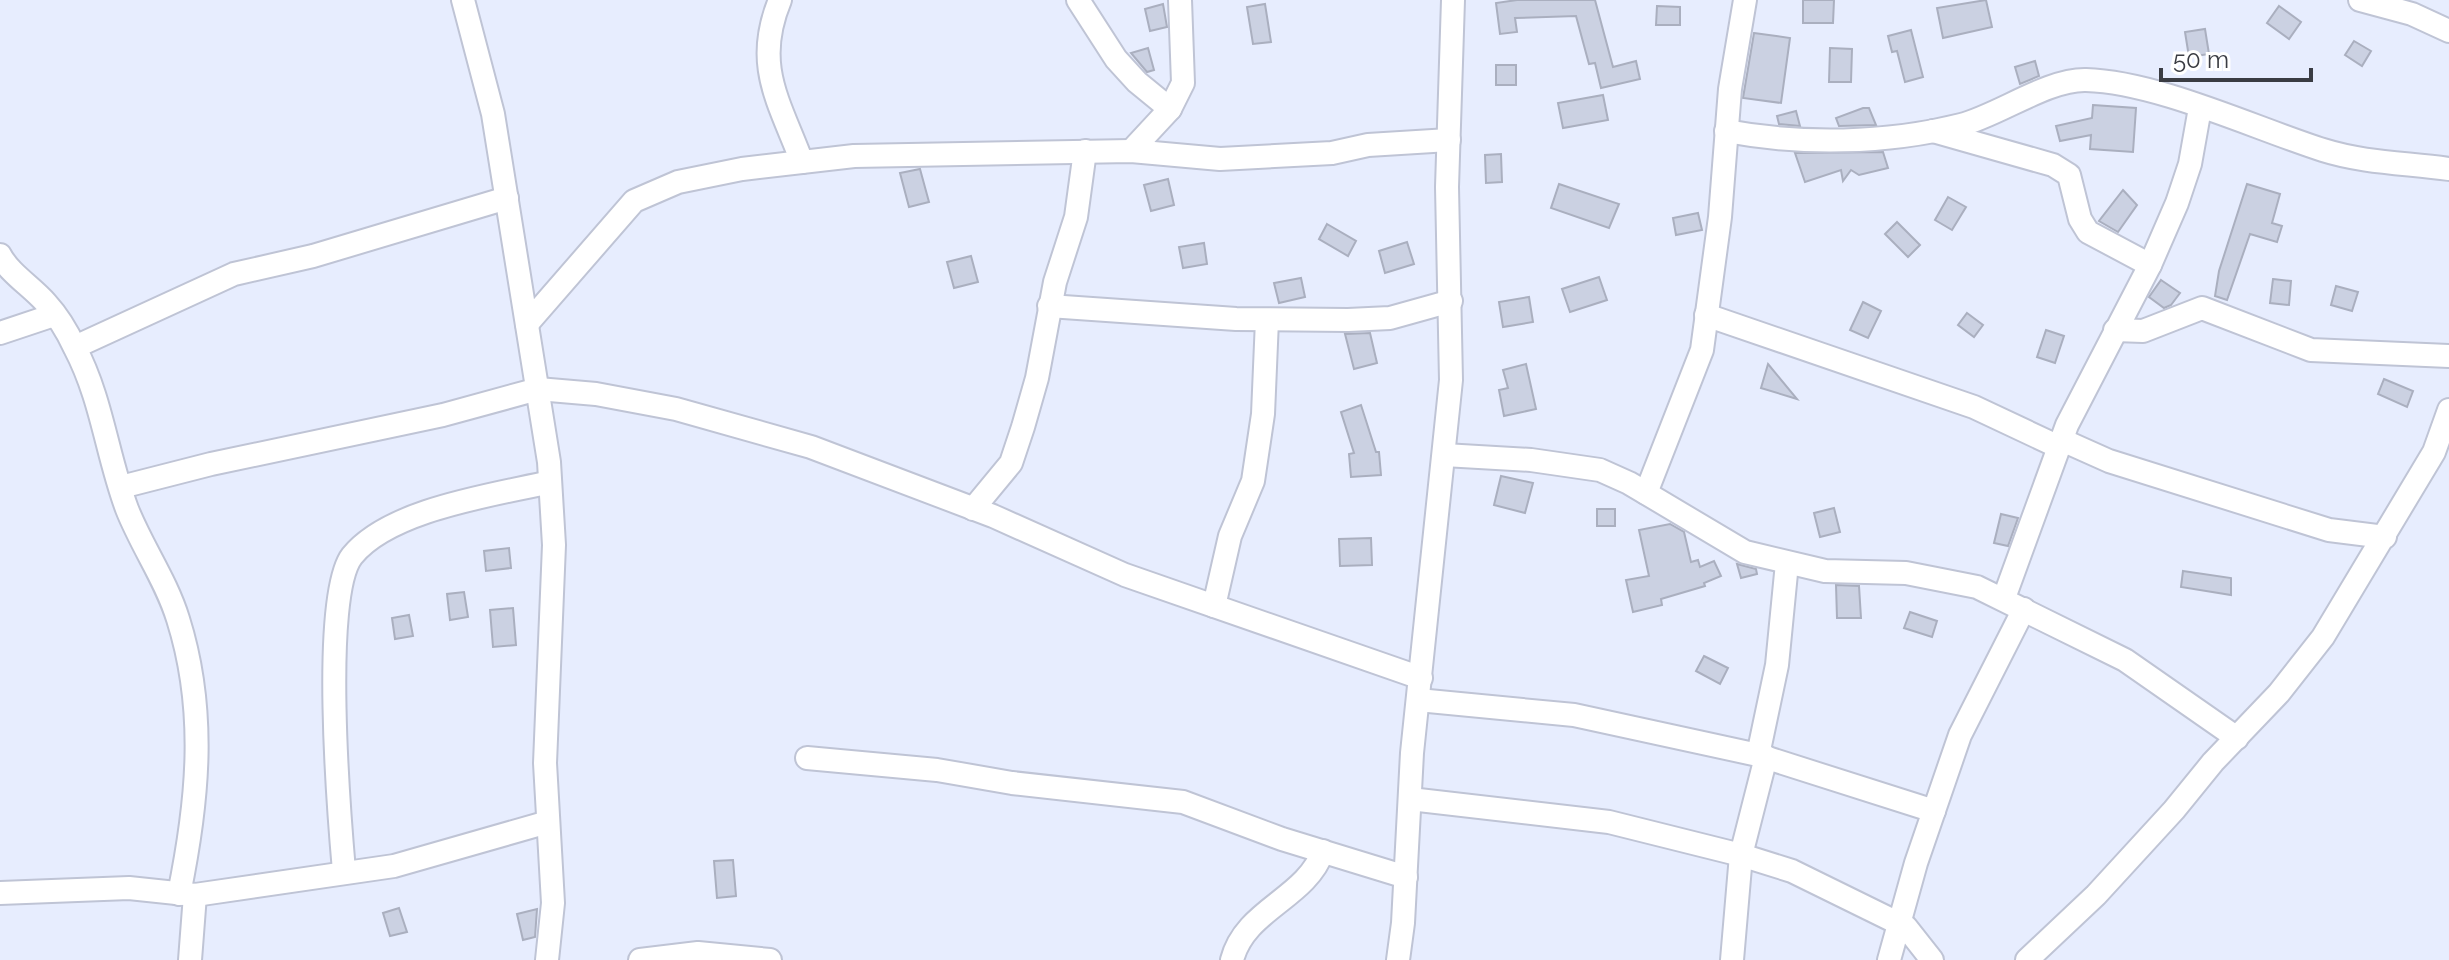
<svg xmlns="http://www.w3.org/2000/svg" width="2449" height="960" font-family="Raleway,sans-serif">
<style>
.building{fill:#cbd1e2;stroke:#aaafbf;stroke-width:2}
.lines{fill:none;stroke-linecap:round;stroke-linejoin:round}
.minor-casing{stroke:#bfc4d5;stroke-width:26}
.minor{stroke:#fff;stroke-width:22}
</style>
<rect width="100%" height="100%" fill="#e7edfe"/>
<g class="building">
<polygon points="1517,0 1595,0 1613,67 1636,61 1640,79 1601,88 1595,63 1589,64 1576,16 1515,18 1517,32 1500,34 1496,3"/>
<polygon points="1803,0 1834,0 1833,23 1803,23"/>
<polygon points="1986,0 1992,27 1943,38 1937,8"/>
<polygon points="1163,4 1167,27 1150,31 1145,9"/>
<polygon points="1265,4 1271,42 1253,44 1247,7"/>
<polygon points="1657,6 1680,7 1680,25 1656,25"/>
<polygon points="2279,6 2301,22 2289,39 2267,23"/>
<polygon points="2205,29 2209,54 2189,57 2185,32"/>
<polygon points="1911,30 1923,77 1905,82 1897,51 1892,52 1888,36"/>
<polygon points="1754,33 1790,38 1781,103 1743,98"/>
<polygon points="2354,41 2371,51 2362,66 2345,55"/>
<polygon points="1148,48 1154,70 1147,72 1131,53"/>
<polygon points="1830,48 1852,49 1851,82 1829,82"/>
<polygon points="2035,61 2039,76 2020,84 2015,67"/>
<rect x="1496" y="65" width="20" height="20"/>
<polygon points="1603,95 1608,120 1563,128 1558,103"/>
<polygon points="2093,105 2136,108 2133,152 2090,149 2091,135 2060,141 2056,126 2092,118"/>
<polygon points="1863,108 1869,108 1876,125 1839,126 1836,118"/>
<polygon points="1796,111 1800,126 1779,124 1777,116"/>
<polygon points="1883,152 1888,168 1859,175 1851,170 1843,181 1841,170 1805,182 1795,153"/>
<polygon points="1501,154 1502,182 1486,183 1485,155"/>
<polygon points="920,169 929,202 909,207 900,173"/>
<polygon points="1168,179 1174,205 1151,211 1144,185"/>
<polygon points="1559,184 1619,204 1609,228 1551,208"/>
<polygon points="2247,184 2280,194 2272,223 2282,226 2277,242 2250,234 2227,300 2215,296 2219,271"/>
<polygon points="2123,190 2137,205 2118,232 2099,221"/>
<polygon points="1948,197 1966,207 1952,230 1935,220"/>
<polygon points="1698,213 1702,230 1676,235 1673,218"/>
<polygon points="1897,222 1920,245 1908,257 1885,234"/>
<polygon points="1327,224 1356,241 1348,256 1319,239"/>
<polygon points="1407,242 1414,264 1385,273 1379,251"/>
<polygon points="1204,243 1207,264 1183,268 1179,247"/>
<polygon points="971,256 978,282 954,288 947,262"/>
<polygon points="1599,277 1607,300 1570,312 1562,289"/>
<polygon points="1301,278 1305,297 1279,303 1274,283"/>
<polygon points="2273,279 2291,281 2289,305 2270,303"/>
<polygon points="2161,280 2180,293 2171,305 2164,308 2149,297"/>
<polygon points="2336,286 2358,292 2352,311 2331,305"/>
<polygon points="1529,297 1533,322 1503,327 1499,302"/>
<polygon points="1863,302 1881,311 1868,338 1850,330"/>
<polygon points="1967,313 1983,325 1974,337 1958,325"/>
<polygon points="2046,330 2064,336 2055,363 2037,357"/>
<polygon points="1370,333 1377,363 1354,369 1345,334"/>
<polygon points="1526,364 1536,409 1504,416 1499,390 1508,388 1503,370"/>
<polygon points="1768,364 1797,399 1761,388"/>
<polygon points="2384,379 2413,391 2407,407 2378,394"/>
<polygon points="1361,405 1376,452 1379,452 1381,475 1351,477 1349,454 1354,453 1341,412"/>
<polygon points="1501,476 1533,483 1525,513 1494,505"/>
<polygon points="1834,508 1840,532 1820,537 1814,513"/>
<rect x="1597" y="509" width="18" height="17"/>
<polygon points="2001,514 2018,518 2008,546 1994,543"/>
<polygon points="1670,524 1684,532 1691,562 1698,560 1700,567 1714,561 1721,576 1704,583 1705,586 1661,599 1662,605 1633,612 1626,580 1649,576 1639,530"/>
<polygon points="1371,538 1372,565 1340,566 1339,539"/>
<polygon points="509,548 511,568 486,571 484,551"/>
<polygon points="1737,564 1756,569 1757,574 1741,578"/>
<polygon points="2183,571 2231,578 2231,595 2181,587"/>
<polygon points="1836,585 1859,586 1861,618 1837,618"/>
<polygon points="464,592 468,617 450,620 447,594"/>
<polygon points="513,608 516,645 493,647 490,610"/>
<polygon points="1910,612 1937,621 1932,637 1904,628"/>
<polygon points="409,615 413,636 395,639 392,618"/>
<polygon points="1704,656 1728,668 1720,684 1696,671"/>
<polygon points="733,860 736,896 717,898 714,861"/>
<polygon points="399,908 407,932 390,936 383,913"/>
<polygon points="537,909 535,937 523,940 517,914"/>
</g>
<g class="lines">
<defs>
<g id="minor">
<polyline points="463,0 493,114 549,462 554,545 545,763 553,903 547,960"/>
<path d="M780,0C753,65 779,101 802,162"/>
<polyline points="1078,0 1116,59 1137,82 1170,109"/>
<polyline points="2360,0 2412,14 2449,31"/>
<path d="M1726,131C1801,145 1886,144 1961,125C1999,115 2048,79 2086,80C2157,82 2254,128 2323,150C2364,163 2407,163 2449,169"/>
<polyline points="1933,131 2053,165 2069,175 2080,219 2088,232 2150,265"/>
<polyline points="1131,151 1170,109 1183,83 1180,0"/>
<path d="M0,255C10,274 31,286 46,303C57,315 68,333 75,348C102,399 107,456 127,509C142,547 166,580 178,619C207,711 198,801 179,894"/>
<polyline points="1049,306 1236,319 1348,320 1390,318 1451,301"/>
<polyline points="1706,315 1974,407 2059,447"/>
<polyline points="527,324 634,201 678,182 742,169 854,156 1131,151 1220,159 1332,153 1368,145 1449,140"/>
<polyline points="2115,330 2143,331 2202,308 2311,350 2449,356"/>
<polyline points="0,333 54,315"/>
<polyline points="75,347 234,274 313,256 507,198"/>
<polyline points="2062,440 2109,461 2329,530 2385,537"/>
<polyline points="1444,455 1531,460 1600,470 1629,483 1745,552 1825,571 1906,573 1977,587 2125,660 2237,738"/>
<polyline points="121,487 211,464 443,415 538,389 596,394 676,409 811,447 993,516 1125,575 1421,678"/>
<polyline points="1646,493 1702,350 1720,217 1730,89 1745,0"/>
<polyline points="973,509 1011,463 1023,427 1037,378 1055,282 1076,217 1085,151"/>
<polyline points="2004,598 2067,425 2150,265 2177,203 2190,164 2200,108"/>
<polyline points="1214,606 1230,536 1253,481 1263,414 1267,320"/>
<polyline points="1418,700 1574,715 1758,755 1934,811"/>
<polyline points="1758,755 1777,665 1787,563"/>
<polyline points="807,758 937,770 1012,783 1183,802 1282,839 1406,877"/>
<polyline points="1410,799 1609,822 1741,855 1792,871 1906,927 1932,960"/>
<path d="M344,871C339,814 321,596 352,556C390,509 494,495 550,482"/>
<polyline points="0,893 129,888 195,895 394,866 548,822"/>
<polyline points="190,960 195,895"/>
<polyline points="640,960 698,953 770,960"/>
<path d="M1232,960C1245,909 1306,899 1323,851"/>
<polyline points="1398,960 1403,923 1412,753 1451,380 1447,187 1453,0"/>
<polyline points="1732,960 1741,855 1766,757"/>
<polyline points="1889,960 1916,863 1960,735 2024,609"/>
<polyline points="2027,960 2096,895 2174,810 2213,762 2279,693 2323,637 2434,452 2449,410"/>
</g>
</defs>
<use href="#minor" class="minor-casing"/>
<use href="#minor" class="minor"/>
</g>
<path d="M2161 68v12h150v-12" fill="none" stroke="#3a3c43" stroke-width="4"/>
<text x="2173" y="68" font-size="24" fill="#3a3c43" stroke="#ffffff" stroke-width="6" paint-order="stroke">50 m</text>
</svg>
